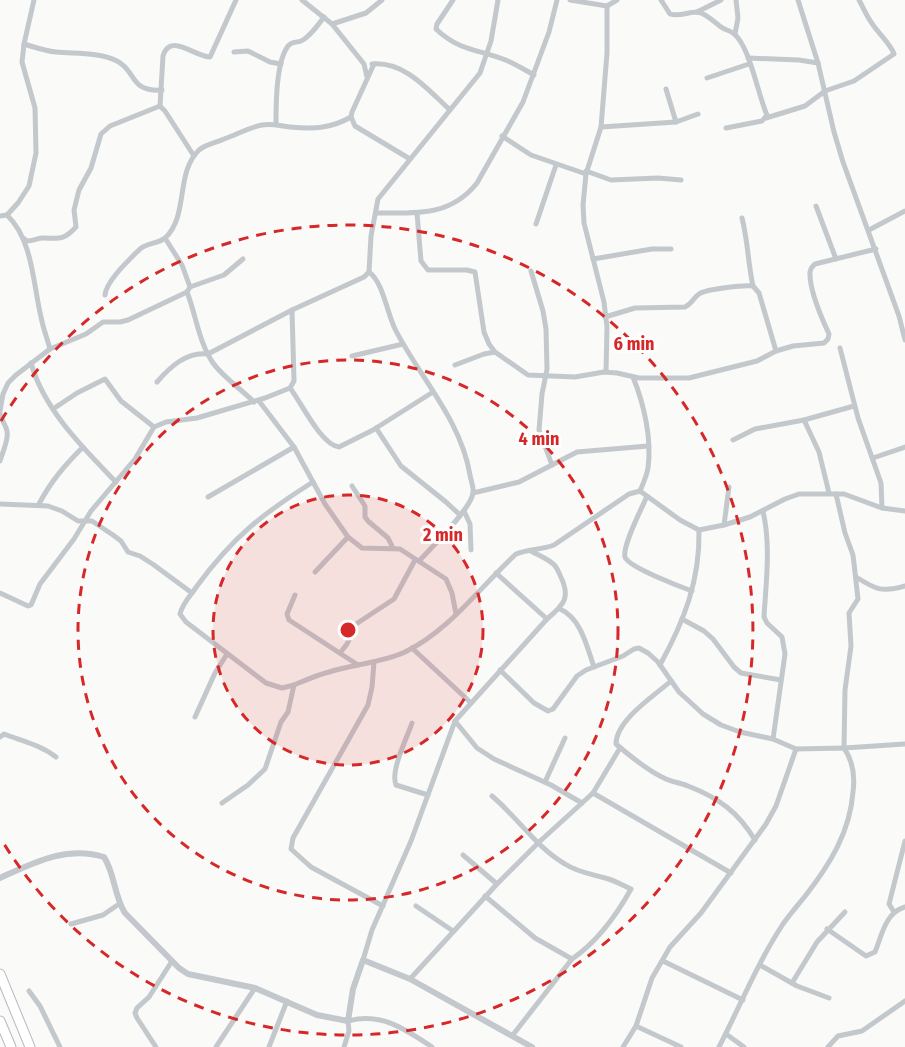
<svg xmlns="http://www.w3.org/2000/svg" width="905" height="1047" font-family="'Fira Sans Condensed',sans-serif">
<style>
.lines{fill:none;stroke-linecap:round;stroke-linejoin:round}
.motorway-casing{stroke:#b4b9bd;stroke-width:11}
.minor{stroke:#c3c8cc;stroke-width:5}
.tertiary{stroke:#c3c8cc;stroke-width:6}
.motorway{stroke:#fff;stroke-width:9}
.ring{fill:none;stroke:#d62828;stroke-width:3;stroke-dasharray:10 8}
.centre{fill:#d62828;stroke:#fff;stroke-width:3}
.ring-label{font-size:18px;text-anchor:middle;font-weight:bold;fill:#d62828;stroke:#fff;stroke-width:6;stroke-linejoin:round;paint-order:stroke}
</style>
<rect width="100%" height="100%" fill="#fafaf8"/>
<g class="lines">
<defs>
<g id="motorway">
<polyline points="0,974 30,1047"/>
<polyline points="0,1021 11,1047"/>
</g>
</defs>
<use href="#motorway" class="motorway-casing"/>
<g class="minor">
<polyline points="302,0 332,24 364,64 367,77"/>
<path d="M453,0L437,24L436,29C460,52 480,49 508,61C517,65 525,70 534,75"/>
<polyline points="570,0 607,6 617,0"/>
<path d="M661,0L670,14C679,17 688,12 697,12C706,13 714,22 721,27C725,30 729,30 733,33C750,45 758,96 767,115L762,121L726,128"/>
<polyline points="798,0 818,63 834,132 843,162 899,316 905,340"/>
<polyline points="697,12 721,0"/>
<polyline points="332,24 366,13 382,0"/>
<polyline points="735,34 738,18 736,0"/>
<path d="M24,44C34,47 45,51 56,52C76,54 98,52 117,61C137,71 129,92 162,90"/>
<polyline points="234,52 248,51 270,62 281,64"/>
<polyline points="748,58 799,60 818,63"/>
<path d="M372,64C405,61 428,90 450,110"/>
<polyline points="374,64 352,112 351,117 355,126 410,159"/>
<polyline points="707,78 749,64"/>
<polyline points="666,89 676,122 698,114"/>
<path d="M766,118L805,106L825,91L854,81L894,54C891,44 877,32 871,22C866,15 863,7 859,0"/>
<path d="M276,124C276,104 276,62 288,46C292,41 296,43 301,41C310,37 318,25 324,17"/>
<polyline points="601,127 676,122"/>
<polyline points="502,136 531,155 586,174"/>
<path d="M194,156L165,111L160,106L163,56C170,32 195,57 210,57L236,0"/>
<polyline points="586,171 611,180 658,178 681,180"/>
<polyline points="816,206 836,259"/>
<path d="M376,213C416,213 450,217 477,183L523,102L549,32L557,0"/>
<path d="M417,213L421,261L428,270H467L475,272L484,332L489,344L495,352L528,375L575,377L604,372L617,373L639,378H689L757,361L776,351L793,346L824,343L828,339L829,334C822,319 809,289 810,272C811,267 812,267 815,264L876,249"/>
<polyline points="7,215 18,203 29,186 36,153 35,108 22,62 24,44 34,0"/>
<path d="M0,216L7,215C33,240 33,284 41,317C43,328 47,338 50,349"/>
<path d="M742,218C748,241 748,264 753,286"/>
<polyline points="536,224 556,165"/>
<polyline points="869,230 905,211"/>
<path d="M23,238L27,241C33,241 38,238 43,238C59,238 63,241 76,227L74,210L79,190L91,168L101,134L110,126L160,106"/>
<path d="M165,238L182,265L190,287L187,292C196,315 199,343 213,363C224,378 241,389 254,402"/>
<polyline points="593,259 652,249 671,249"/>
<polyline points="531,271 543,311 546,329 547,369 542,394 539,430 552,465"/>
<path d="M369,272C383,282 387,313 395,329C420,378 461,420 470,475C471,481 474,488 473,493C471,509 431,548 419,561"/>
<polyline points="190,287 224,275 243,259"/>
<path d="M105,295C106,281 130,259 140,249C146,243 158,244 165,238C189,216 175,173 199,150C206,144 216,143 224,139C236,135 250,127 262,125C272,123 280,126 290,127C313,129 330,129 351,117"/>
<path d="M605,317L635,308L685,307C692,304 693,298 699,294C706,289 744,285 753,286L759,293L776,351"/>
<polyline points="840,348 858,418 881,483 882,508"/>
<polyline points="352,356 403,344"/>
<path d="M31,363C44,410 84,449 116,482"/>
<polyline points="455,365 484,354 495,352"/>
<polyline points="606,372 607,327 604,302 584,223 583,205 586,174 601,127 607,53 607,6"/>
<path d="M633,377C644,404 652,439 648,468C647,475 643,484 640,491"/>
<path d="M157,382C170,367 187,351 208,354L292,310L364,277L369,272L371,236L378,199L480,73L491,41L498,0"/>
<path d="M290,388C301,402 321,445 339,447L373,430L433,392"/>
<polyline points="259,401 294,447 325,504 348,537 362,548 400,549 446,579 452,593 456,614"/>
<polyline points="53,409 77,393 105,379 121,401 154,427"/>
<polyline points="0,411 3,394 8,383 16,375 50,349 86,334 103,322 120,322 128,320 187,292"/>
<path d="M0,413C1,420 6,425 7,431C9,440 2,453 0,461"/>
<polyline points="804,420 819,452 829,493"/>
<polyline points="376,428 401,466 446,502 460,515"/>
<polyline points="733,440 755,429 804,420 854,406"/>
<polyline points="873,458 905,447"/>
<polyline points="352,486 365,506 365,517 368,521 388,538 393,548"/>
<polyline points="473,493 519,482 577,452 648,446"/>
<polyline points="836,494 845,533 853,555 858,599 849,613 851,646 845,690 844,748 905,744"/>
<path d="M647,496C642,508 622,546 625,557C628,567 681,587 692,591"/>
<polyline points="208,497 294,447"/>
<polyline points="0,504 48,506 62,511 78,521 92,521 113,535 121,541 128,552 140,556 154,565 192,593"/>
<path d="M39,504C51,481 65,465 83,447"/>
<polyline points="464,511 470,524 471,550"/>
<path d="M763,511C771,546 766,582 764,617L767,623L782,637L785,654L773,739"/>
<polyline points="724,525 729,487"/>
<path d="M531,551C538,555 546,558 552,563C556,565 558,571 560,575C571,597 565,604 547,619"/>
<polyline points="315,572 348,537"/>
<path d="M856,577C875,589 882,593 905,586"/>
<polyline points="0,593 28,606 31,605 40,584 74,539 91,511 135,459 154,427 166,422 197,418 265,398 290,388 294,381 292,310"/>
<polyline points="295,595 287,614 289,620 358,665"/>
<path d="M560,609C581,618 587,647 594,667"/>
<polyline points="682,619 704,631 713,639 734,667 741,673 781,680"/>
<polyline points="412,648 470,702"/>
<polyline points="340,653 347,644 356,624 394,599 415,560"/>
<polyline points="374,662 372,687 368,705 293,838 291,849 311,867 383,906"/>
<path d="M660,665C684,621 700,581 699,530"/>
<path d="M500,670L534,703L548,711L553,709L577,676L586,670L623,656L634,649L639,648L648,653L658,662L679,692L690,702L703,714L721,725L740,732L773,739L796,749L844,748C853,761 855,777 853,792C850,832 830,864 806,895C798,905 790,914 783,924C758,962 740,1006 719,1047"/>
<path d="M671,681C654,696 616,720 616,744C631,757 648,771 666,779C673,782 681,783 688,786C719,798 738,812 755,840"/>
<path d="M294,685L282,688L266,683L186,622L180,614C182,604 191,595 197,586C233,537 262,514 313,482"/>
<polyline points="195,717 215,673 227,654"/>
<polyline points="455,721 477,748 494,759 551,785 582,803"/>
<path d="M412,723C407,738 390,771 396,785L428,795"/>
<path d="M0,737L4,734C22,741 41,745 56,757"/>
<polyline points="545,782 565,738"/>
<polyline points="593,793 731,873"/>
<path d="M492,796C517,817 536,847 565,864C577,872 591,874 605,878C614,880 622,885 631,889C616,916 597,942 572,959L512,1036"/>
<path d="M222,803L248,785L265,769L281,722L288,712L294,685C306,680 317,675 329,672C354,664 381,663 405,652C450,630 480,587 516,554C528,549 541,550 554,545L629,494L640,491L680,520L699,530L724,525L750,517L785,499L799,494H844L882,508L905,511"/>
<polyline points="463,855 497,884"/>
<polyline points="485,896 535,938 572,959"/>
<polyline points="416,906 453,931"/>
<polyline points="894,912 889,904 905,841"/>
<polyline points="71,924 103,915 119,904"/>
<path d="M827,929L866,956L875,952C882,935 885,913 905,907"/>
<polyline points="363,960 372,930 411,841 455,721 547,619 496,573"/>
<polyline points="663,961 743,1000"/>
<polyline points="760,965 797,986 829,998"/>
<polyline points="410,979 497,884 538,843 593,793 620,748"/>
<polyline points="792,983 817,942 845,912"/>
<polyline points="29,991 40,1006 60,1047"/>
<polyline points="636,1026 681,1047"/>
<polyline points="726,1034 744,1047"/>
<polyline points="156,1047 137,1018 135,1013 137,1008 149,997 172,961"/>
<polyline points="216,1047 255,988"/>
<polyline points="269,1047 287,1001"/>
<path d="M344,1047L349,1031L348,1021C381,1012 405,1029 432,1047"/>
<polyline points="623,1047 636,1026 652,978 670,947 701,913 766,824 776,806 796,749"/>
<polyline points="828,1047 838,1036 862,1031 905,1001"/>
</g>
<path class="tertiary" d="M0,878C33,863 67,845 104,857C115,874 114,896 125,913L179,968L188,974L255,988L317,1015L348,1021L353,989L363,960L410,979L532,1047"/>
<use href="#motorway" class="motorway"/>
</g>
<circle cx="348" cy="630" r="135" fill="#d62828" fill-opacity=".12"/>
<g class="ring">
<circle cx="348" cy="630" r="135"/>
<circle cx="348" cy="630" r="270"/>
<path d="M1 421A405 405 0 1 1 1 839"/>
</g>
<circle cx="348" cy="630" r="9" class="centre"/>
<g class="ring-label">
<text x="634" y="350">6 min</text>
<text x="539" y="445">4 min</text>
<text x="443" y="541">2 min</text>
</g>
</svg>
